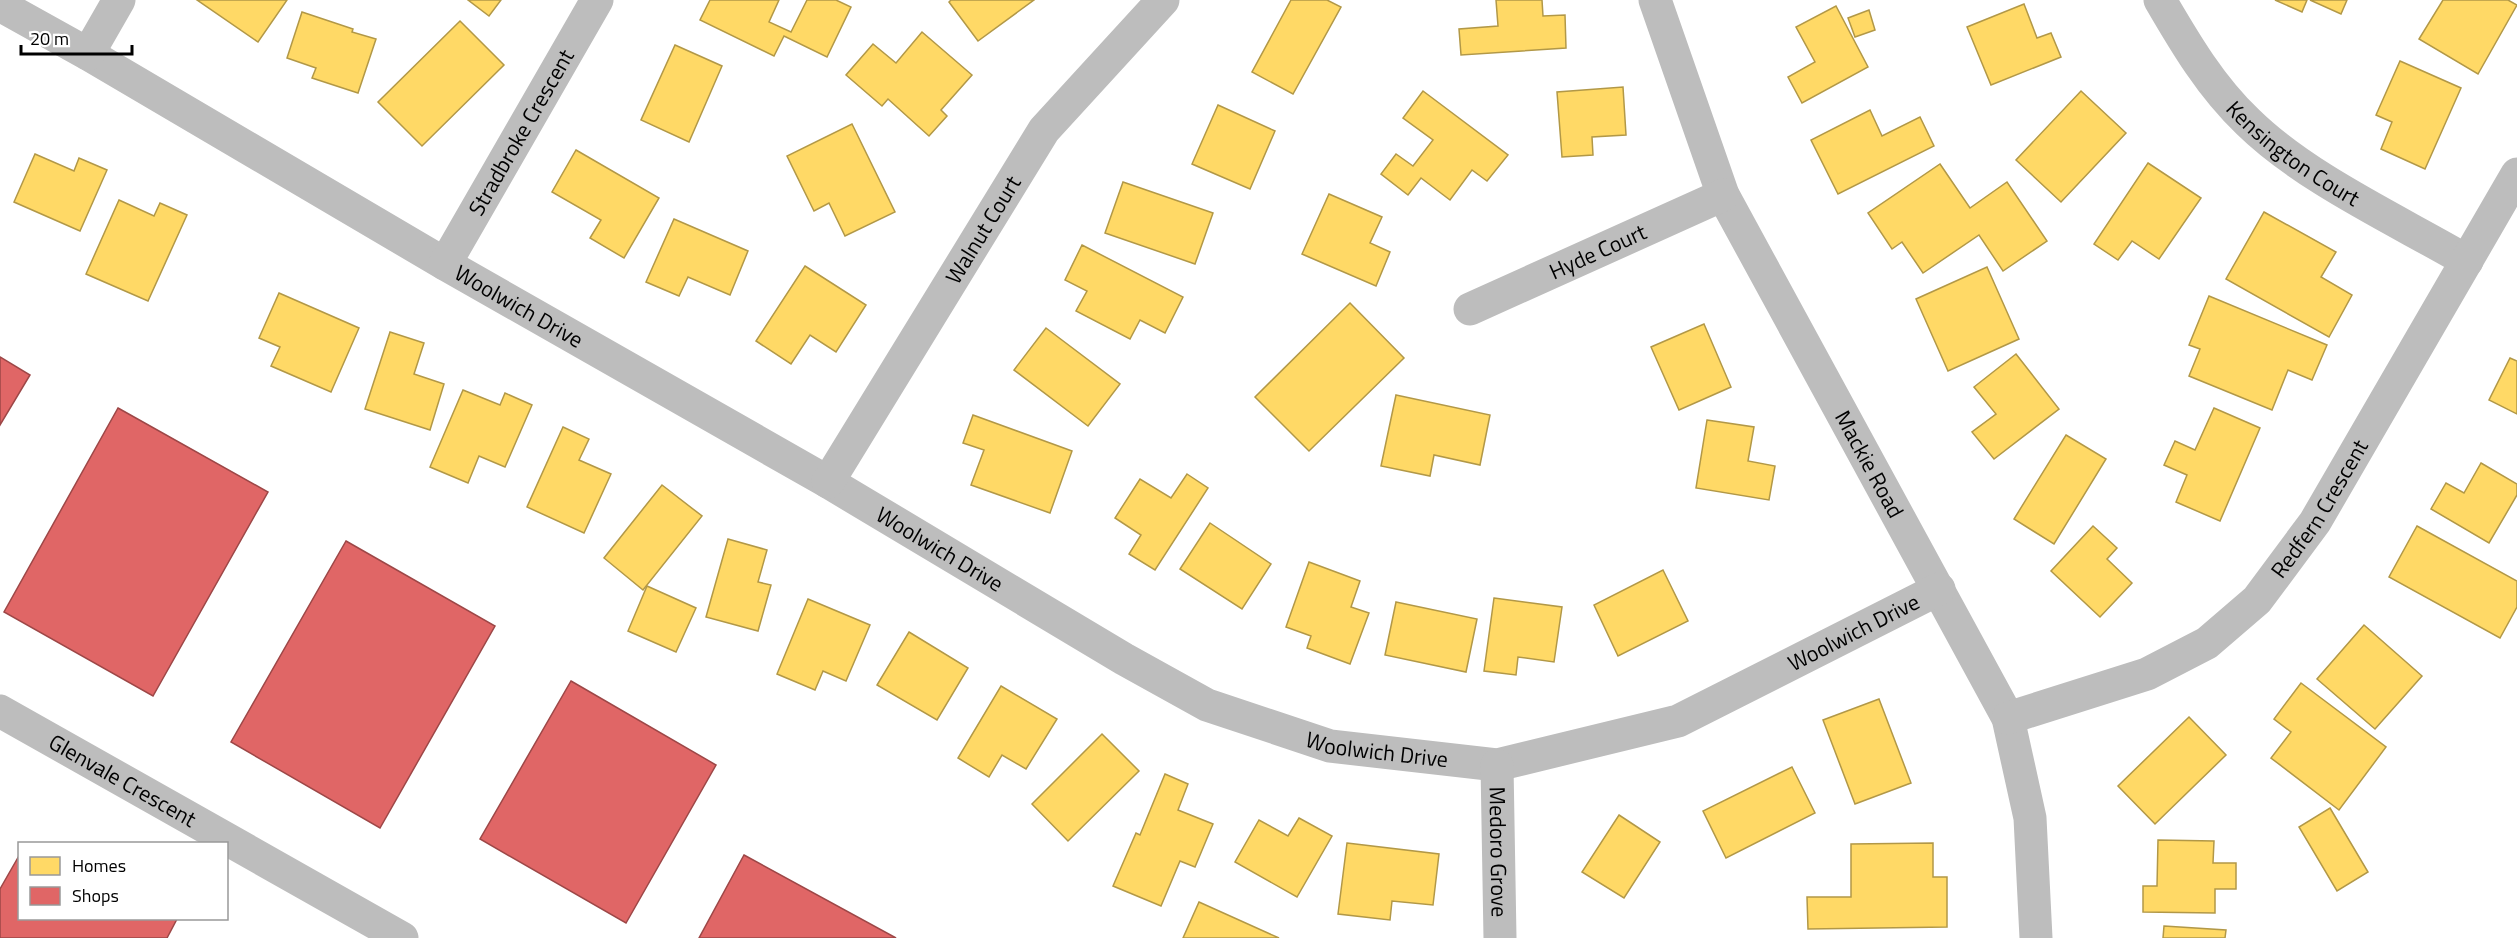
<svg xmlns="http://www.w3.org/2000/svg" width="2517" height="938" font-family="'Titillium Web',sans-serif">
<style>
.homes{fill:#ffd966;stroke:#b29847;stroke-width:1.5}
.shops{fill:#e06666;stroke:#9d4747;stroke-width:1.5}
.lines{fill:none;stroke-linecap:round;stroke-linejoin:round}
.minor{stroke:#bdbdbd;stroke-width:33}
.labels{text-anchor:middle;dominant-baseline:central;stroke-width:6;stroke-linejoin:round;paint-order:stroke}
.street-label{font-size:22px;fill:#000;stroke:#fff}
</style>
<rect width="100%" height="100%" fill="#fff"/>
<g class="homes">
<polygon points="197,0 287,0 258,42"/>
<polygon points="468,0 501,0 489,16"/>
<polygon points="710,0 779,0 769,22 791,32 807,0 836,0 851,7 827,57 784,36 774,56 700,20"/>
<polygon points="951,0 1034,0 978,41 949,2"/>
<polygon points="1291,0 1327,0 1341,7 1293,94 1252,72"/>
<polygon points="1496,0 1542,0 1543,16 1565,15 1566,48 1461,55 1459,29 1498,26"/>
<polygon points="2275,0 2307,0 2302,12"/>
<polygon points="2310,0 2347,0 2341,14"/>
<polygon points="2443,0 2508,0 2517,5 2478,74 2419,39"/>
<polygon points="2024,4 2037,38 2051,33 2061,57 1991,85 1967,27"/>
<polygon points="1836,6 1868,67 1802,103 1788,77 1815,62 1796,27"/>
<polygon points="1869,10 1875,30 1855,37 1848,18"/>
<polygon points="302,12 353,29 352,32 376,39 358,93 312,78 316,68 287,58"/>
<polygon points="460,21 504,65 422,146 378,102"/>
<polygon points="922,32 972,75 941,110 947,116 929,136 888,99 882,106 846,75 873,44 896,63"/>
<polygon points="675,45 722,66 689,142 641,120"/>
<polygon points="2400,61 2461,88 2425,169 2381,149 2392,122 2376,115"/>
<polygon points="1623,87 1626,135 1592,137 1593,155 1562,157 1557,92"/>
<polygon points="1423,91 1508,155 1487,181 1472,170 1450,200 1421,178 1408,195 1381,174 1396,154 1413,166 1433,140 1403,118"/>
<polygon points="2081,91 2126,133 2061,202 2016,160"/>
<polygon points="1218,105 1275,131 1250,189 1192,164"/>
<polygon points="1870,110 1882,136 1920,117 1934,146 1838,194 1811,140"/>
<polygon points="852,124 895,212 845,236 829,203 814,211 787,156"/>
<polygon points="576,150 659,198 624,258 590,238 601,220 552,192"/>
<polygon points="35,154 74,171 79,158 107,170 80,231 14,202"/>
<polygon points="2148,163 2201,198 2159,259 2132,241 2118,260 2094,244"/>
<polygon points="1940,164 1970,208 2007,182 2047,241 2003,271 1979,235 1923,273 1902,242 1892,249 1868,213"/>
<polygon points="1123,182 1213,213 1195,264 1105,233"/>
<polygon points="1329,194 1382,217 1370,243 1390,252 1376,286 1302,254"/>
<polygon points="119,200 154,216 160,203 187,215 148,301 86,274"/>
<polygon points="2264,212 2336,252 2321,277 2352,295 2329,337 2226,279"/>
<polygon points="674,219 748,251 730,295 688,277 679,296 646,282"/>
<polygon points="1082,245 1183,297 1165,333 1140,320 1130,339 1076,311 1087,291 1065,280"/>
<polygon points="805,266 866,305 836,352 810,335 791,364 756,341"/>
<polygon points="1987,267 2019,339 1948,371 1916,299"/>
<polygon points="279,293 359,328 331,392 271,366 280,347 259,338"/>
<polygon points="2209,296 2327,345 2312,380 2288,370 2272,410 2189,376 2200,349 2189,345"/>
<polygon points="1350,303 1404,358 1309,451 1255,397"/>
<polygon points="1704,324 1731,387 1679,410 1651,347"/>
<polygon points="1046,328 1120,384 1088,426 1014,370"/>
<polygon points="390,332 424,343 414,374 444,384 430,430 365,409"/>
<polygon points="2016,354 2059,409 1994,459 1972,432 1996,414 1974,387"/>
<polygon points="2510,358 2517,361 2517,414 2489,400"/>
<polygon points="463,390 500,405 505,393 532,405 505,467 479,456 468,483 430,467"/>
<polygon points="1396,395 1490,415 1480,465 1434,455 1430,476 1381,466"/>
<polygon points="2214,408 2260,428 2220,521 2176,502 2187,475 2164,465 2175,441 2195,450"/>
<polygon points="973,415 1072,451 1050,513 971,485 984,450 963,443"/>
<polygon points="1707,420 1754,427 1748,461 1775,466 1769,500 1696,488"/>
<polygon points="563,427 589,439 579,460 611,474 584,533 527,507"/>
<polygon points="2066,435 2106,459 2054,544 2014,519"/>
<polygon points="2481,463 2517,484 2517,495 2489,543 2431,509 2446,483 2464,493"/>
<polygon points="1187,474 1208,488 1155,570 1129,554 1141,535 1115,518 1140,479 1171,498"/>
<polygon points="662,485 702,516 643,590 604,558"/>
<polygon points="1210,523 1271,564 1242,609 1180,569"/>
<polygon points="2093,526 2117,548 2107,559 2132,583 2100,617 2051,571"/>
<polygon points="2417,526 2517,581 2517,607 2500,638 2389,577"/>
<polygon points="728,539 767,550 758,582 771,585 758,631 706,617"/>
<polygon points="1309,562 1360,581 1351,607 1369,613 1350,664 1307,648 1311,636 1286,627"/>
<polygon points="1663,570 1688,621 1618,656 1594,605"/>
<polygon points="647,586 696,608 676,652 628,631"/>
<polygon points="1494,598 1562,607 1554,662 1518,657 1516,675 1484,671"/>
<polygon points="808,599 870,625 846,681 823,671 815,690 777,674"/>
<polygon points="1396,602 1477,619 1466,672 1385,655"/>
<polygon points="2364,625 2422,676 2375,729 2317,679"/>
<polygon points="909,632 968,668 937,720 877,685"/>
<polygon points="2301,683 2386,747 2339,810 2271,758 2291,732 2274,719"/>
<polygon points="1001,686 1057,719 1026,769 1002,755 989,777 958,758"/>
<polygon points="1879,699 1911,783 1855,804 1823,720"/>
<polygon points="2189,717 2226,755 2155,824 2118,786"/>
<polygon points="1102,734 1139,771 1068,841 1032,804"/>
<polygon points="1792,767 1815,813 1726,858 1703,811"/>
<polygon points="1165,774 1188,784 1178,810 1213,824 1195,867 1180,861 1161,906 1113,886 1136,833 1140,835"/>
<polygon points="2330,808 2368,872 2337,891 2299,827"/>
<polygon points="1619,815 1660,842 1624,898 1582,872"/>
<polygon points="1299,818 1332,836 1297,897 1235,862 1259,820 1288,836"/>
<polygon points="2158,840 2214,841 2213,863 2236,863 2236,889 2215,889 2215,913 2143,912 2143,886 2157,886"/>
<polygon points="1347,843 1439,854 1433,905 1392,901 1390,920 1338,914"/>
<polygon points="1933,843 1933,877 1947,877 1947,927 1808,929 1807,897 1851,897 1851,844"/>
<polygon points="1199,902 1279,938 1183,938"/>
<polygon points="2164,926 2226,930 2225,938 2163,938"/>
</g>
<g class="shops">
<polygon points="0,357 30,375 0,425"/>
<polygon points="118,408 268,492 153,696 4,612"/>
<polygon points="346,541 495,626 380,828 231,742"/>
<polygon points="571,681 716,765 626,923 480,839"/>
<polygon points="20,854 20,918 177,919 167,938 0,938 0,889"/>
<polygon points="744,855 896,938 699,938"/>
</g>
<g class="lines">
<g class="minor">
<path id="s1" d="M1655,0L1723,195L2008,718L2030,818L2036,938"/>
<path id="s2" d="M2160,0C2185,43 2211,87 2248,122C2305,178 2397,220 2467,261"/>
<path id="s3" d="M0,5L88,54L445,264L828,482L1124,659L1207,705L1330,746L1497,765L1678,721L1939,589"/>
<polyline points="88,54 119,0"/>
<path id="s4" d="M445,264L597,0"/>
<path id="s5" d="M1470,309L1723,195"/>
<path id="s6" d="M828,482L1044,130L1163,0"/>
<path id="s7" d="M0,711L402,938"/>
<path id="s8" d="M2008,718L2147,674L2207,643L2257,600L2315,522L2517,174"/>
<path id="s9" d="M1497,765L1500,938"/>
</g>
</g>
<g class="labels">
<g class="street-label">
<text stroke="none"><textPath href="#s4" startOffset="152">Stradbroke Crescent</textPath></text>
<text stroke="none"><textPath href="#s2" startOffset="206">Kensington Court</textPath></text>
<text stroke="none"><textPath href="#s6" startOffset="296">Walnut Court</textPath></text>
<text stroke="none"><textPath href="#s5" startOffset="140">Hyde Court</textPath></text>
<text stroke="none"><textPath href="#s3" startOffset="600">Woolwich Drive</textPath></text>
<text stroke="none"><textPath href="#s1" startOffset="513">Mackie Road</textPath></text>
<text stroke="none"><textPath href="#s8" startOffset="390">Redfern Crescent</textPath></text>
<text stroke="none"><textPath href="#s3" startOffset="1086">Woolwich Drive</textPath></text>
<text stroke="none"><textPath href="#s3" startOffset="2076">Woolwich Drive</textPath></text>
<text stroke="none"><textPath href="#s3" startOffset="1572">Woolwich Drive</textPath></text>
<text stroke="none"><textPath href="#s7" startOffset="141">Glenvale Crescent</textPath></text>
<text stroke="none"><textPath href="#s9" startOffset="87">Medoro Grove</textPath></text>
</g>
</g>
<rect x="18" y="842" width="210" height="78" fill="#ffffff" stroke="#999999" stroke-width="1.5"/>
<rect x="30" y="857" width="30" height="18" fill="#ffd966" stroke="#999999" stroke-width="1.5"/>
<text x="72" y="872" font-size="18" fill="#000000">Homes</text>
<rect x="30" y="887" width="30" height="18" fill="#e06666" stroke="#999999" stroke-width="1.5"/>
<text x="72" y="902" font-size="18" fill="#000000">Shops</text>
<path d="M21 45v9h111v-9" fill="none" stroke="#000000" stroke-width="3"/>
<text x="30" y="45" font-size="18" fill="#000000" stroke="#ffffff" stroke-width="4.5" paint-order="stroke">20 m</text>
</svg>
